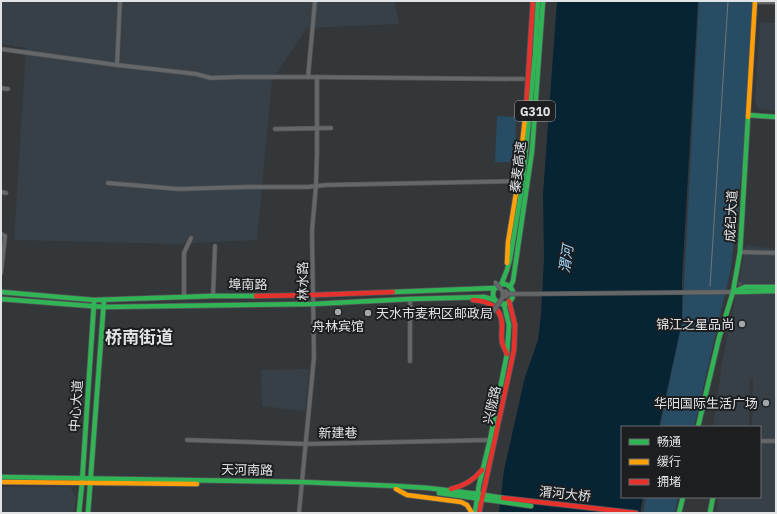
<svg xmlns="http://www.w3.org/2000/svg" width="777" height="514" font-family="'IBM Plex Sans','Noto Sans SC',sans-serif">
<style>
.built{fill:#364046}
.green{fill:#284c63}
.water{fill:#062434}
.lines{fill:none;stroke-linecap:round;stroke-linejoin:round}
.street-tunnel{stroke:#4e5153;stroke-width:3.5;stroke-dasharray:3.5 2;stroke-linecap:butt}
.street-casing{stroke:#545658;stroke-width:5}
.fast-casing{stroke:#545658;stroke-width:6}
.slow-casing{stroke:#545658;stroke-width:6}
.jam-casing{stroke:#545658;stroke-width:6}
.street{stroke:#656769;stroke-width:3.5}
.fast{stroke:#30b455;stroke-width:4.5}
.slow{stroke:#ff9f0a;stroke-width:4.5}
.jam{stroke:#e5322d;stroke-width:4.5}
.tram{stroke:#737576;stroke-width:1}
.street-bridge-casing{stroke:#545658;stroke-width:5;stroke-linecap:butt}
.street-bridge{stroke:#656769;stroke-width:3.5}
.poi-dot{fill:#a4a7aa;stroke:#1c1e20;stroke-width:1.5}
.labels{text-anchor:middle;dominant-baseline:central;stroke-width:4;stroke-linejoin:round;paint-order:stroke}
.shield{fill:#1c1e20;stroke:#a6a9ab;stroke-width:1}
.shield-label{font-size:12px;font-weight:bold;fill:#e1e4e7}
.street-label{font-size:13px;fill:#e1e4e7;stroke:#1c1e20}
.poi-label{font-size:13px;fill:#e1e4e7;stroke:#1c1e20;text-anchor:end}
.water-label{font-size:14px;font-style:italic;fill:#a1d7fb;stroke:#1c1e20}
.district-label{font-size:17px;font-weight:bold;fill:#e1e4e7;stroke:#1c1e20}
</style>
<rect width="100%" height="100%" fill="#343739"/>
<g class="built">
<polygon points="1,1 394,1 399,24 307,28 272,80 257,240 175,244 14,240 26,48 1,44"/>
<polygon points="760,22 776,23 776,111 758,109 755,101"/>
<polygon points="746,245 776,249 776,513 717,513 718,497 760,497 760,427 752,427 753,379 750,379 749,427 713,427 721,374 720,373"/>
<polygon points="309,369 305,411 262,406 261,370"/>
<polygon points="1,487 70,487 76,498 74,513 1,513"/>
</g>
<g class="green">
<polygon points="699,1 754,1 748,115 731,268 694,427 660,427 682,322"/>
<polygon points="497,116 516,117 515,162 495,162"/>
<polygon points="646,497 678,497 675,513 643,513"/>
</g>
<polygon class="water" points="557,1 698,1 682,279 682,322 659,427 622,427 622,497 643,497 640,513 499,513 504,470 525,377 538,340 541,315 544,259 543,194"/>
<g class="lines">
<polyline class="street-tunnel" points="740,282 740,289 753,289"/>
<defs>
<g id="street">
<polyline points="755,2 776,2"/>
<polyline points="1,49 117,65 196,74 211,78 237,77 308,77 523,79"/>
<polyline points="117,65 120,1"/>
<polyline points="308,77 315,1"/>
<polyline points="1,88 8,89"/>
<polyline points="275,129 331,128"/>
<polyline points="108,183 178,189 247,187 307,187 326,185 518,181"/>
<polyline points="1,192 6,193"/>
<polyline points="1,234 5,236 1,273"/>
<polyline points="740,252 776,253"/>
<circle cx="505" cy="294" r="2.5"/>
<polyline points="523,294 733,292"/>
<polyline points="184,296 184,253 191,238"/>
<polyline points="213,296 215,246"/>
<polyline points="410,299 410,361"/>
<polyline points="187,440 306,444 490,440"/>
<polyline points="760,441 776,441"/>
<polyline points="299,513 314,357 312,231 316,186 317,152 317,77"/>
</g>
<g id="fast">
<polyline points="748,115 776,117"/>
<circle cx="503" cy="294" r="10"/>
<polyline points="501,285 507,270 510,259 523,181 535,54 538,1"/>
<polyline points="510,287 513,281 532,151 543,1"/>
<polyline points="1,292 94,300 213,296 256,296"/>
<polyline points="393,292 496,288"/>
<polyline points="733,292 745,287 776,287"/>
<polyline points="736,292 776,291"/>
<polyline points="1,299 104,307 313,304 410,299 484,297 495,300"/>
<polyline points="698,427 719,338 733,292 740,252 748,117"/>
<polyline points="1,477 301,482 396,486 428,488 478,494 503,498"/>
<polyline points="439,493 531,506"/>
<polyline points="79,513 82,483 94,303"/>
<polyline points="88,513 104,300"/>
<polyline points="475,513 479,485 490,440 507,354 509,325 504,304"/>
<polyline points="679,513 683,497"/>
<polyline points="710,513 713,497"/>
</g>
<g id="slow">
<polyline points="748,117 755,1"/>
<polyline points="507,263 508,242 518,181 526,109"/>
<polyline points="1,482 197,484"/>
<polyline points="396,489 407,495 461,502 467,505 472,513"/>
</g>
<g id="jam">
<polyline points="526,109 533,1"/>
<polyline points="256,296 313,295 393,292"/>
<path d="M473,300C490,301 502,308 502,326C502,332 501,337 502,342C503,346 505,350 507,354"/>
<path d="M451,489C464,486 474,480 482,470"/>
<polyline points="503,498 636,513"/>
<polyline points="479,513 514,350 515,325 509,301"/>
</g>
</defs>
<use href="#street" class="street-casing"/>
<use href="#fast" class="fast-casing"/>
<use href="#slow" class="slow-casing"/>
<use href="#jam" class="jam-casing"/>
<use href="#street" class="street"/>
<use href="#fast" class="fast"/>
<use href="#slow" class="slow"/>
<use href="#jam" class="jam"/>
<polyline class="tram" points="710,286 728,1"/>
<defs>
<g id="street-bridge">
<polyline points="495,282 503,292"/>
<polyline points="508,294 523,294"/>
<polyline points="493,312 503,297"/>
</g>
</defs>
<use href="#street-bridge" class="street-bridge-casing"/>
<use href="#street-bridge" class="street-bridge"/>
</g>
<g class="poi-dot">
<circle cx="338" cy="312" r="4"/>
<circle cx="368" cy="313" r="4"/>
<circle cx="742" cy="324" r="4"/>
<circle cx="766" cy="403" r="4"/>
</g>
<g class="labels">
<rect class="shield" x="515" y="101" width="40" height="20" rx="3"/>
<g class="shield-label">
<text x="535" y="111">G310</text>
</g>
<g class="street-label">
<text transform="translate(518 167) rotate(-83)">秦麦高速</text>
<text transform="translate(731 216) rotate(-87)">成纪大道</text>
<text transform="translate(303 281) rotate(-91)">林水路</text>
<text x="248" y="284">埠南路</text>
<text transform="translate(492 405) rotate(-77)">兴陇路</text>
<text transform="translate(76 406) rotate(-86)">中心大道</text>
<text transform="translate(338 433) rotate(-1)">新建巷</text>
<text transform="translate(247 470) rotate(1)">天河南路</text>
<text transform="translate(565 494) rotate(6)">渭河大桥</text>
</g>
<g class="poi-label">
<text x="376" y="313" text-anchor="start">天水市麦积区邮政局</text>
<text x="734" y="324">锦江之星品尚</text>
<text x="338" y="326" text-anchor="middle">舟林宾馆</text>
<text x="758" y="403">华阳国际生活广场</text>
</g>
<g class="water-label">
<text transform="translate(566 259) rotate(-82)">渭河</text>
</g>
<g class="district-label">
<text x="139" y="337">桥南街道</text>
</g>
</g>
<rect width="777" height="514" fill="none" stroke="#e1e4e7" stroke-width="4"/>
<rect x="621" y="426" width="140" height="72" fill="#1c1e20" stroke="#6b6d70"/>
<rect x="629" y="439" width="20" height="6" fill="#30b455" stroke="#6b6d70"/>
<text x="657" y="446" font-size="12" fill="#e1e4e7">畅通</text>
<rect x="629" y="459" width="20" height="6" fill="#ff9f0a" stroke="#6b6d70"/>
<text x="657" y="466" font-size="12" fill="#e1e4e7">缓行</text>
<rect x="629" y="479" width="20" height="6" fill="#e5322d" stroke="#6b6d70"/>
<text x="657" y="486" font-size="12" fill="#e1e4e7">拥堵</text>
</svg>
